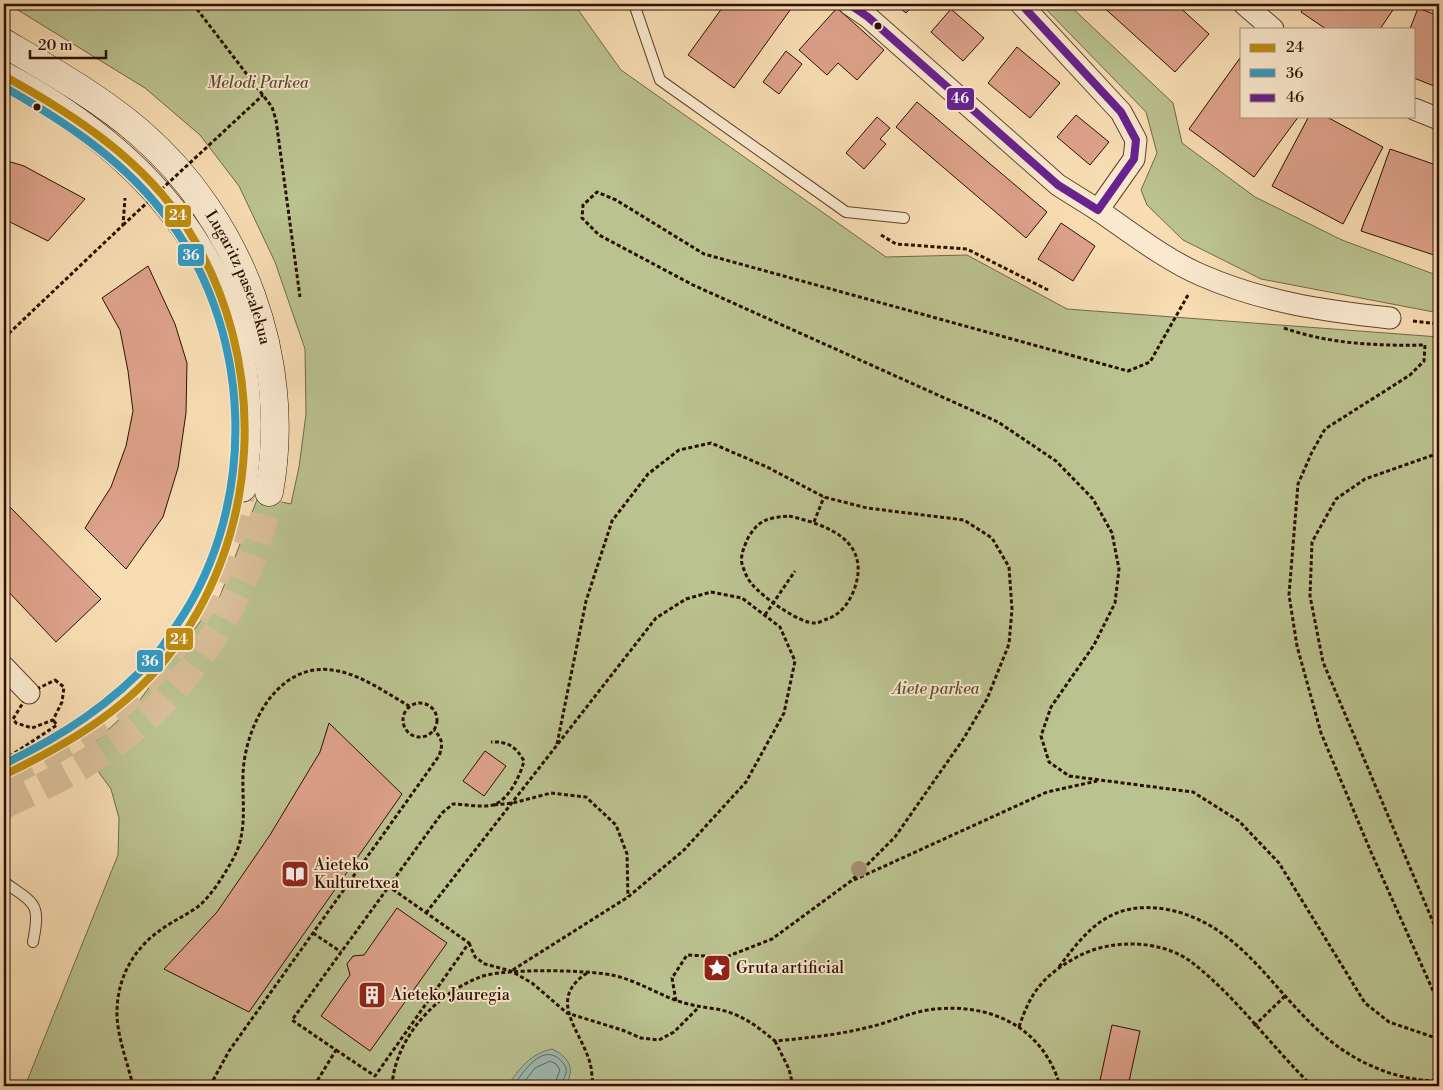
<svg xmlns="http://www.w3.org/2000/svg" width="1443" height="1090" font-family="'Libre Bodoni',serif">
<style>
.green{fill:#bac28f;stroke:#736849}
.water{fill:#9ebbb1;stroke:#70766b}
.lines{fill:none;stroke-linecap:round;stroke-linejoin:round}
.shore{stroke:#65655a;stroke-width:1}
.building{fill:#dda28b;stroke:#2c0f03}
.secondary-tunnel{stroke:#d9be99;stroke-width:28;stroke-dasharray:28 14;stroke-linecap:butt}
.lane-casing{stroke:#5f422f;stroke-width:12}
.street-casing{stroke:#5f422f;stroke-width:23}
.secondary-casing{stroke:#2c0f03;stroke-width:29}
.path{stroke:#2c0f03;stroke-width:3;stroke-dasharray:4 2.5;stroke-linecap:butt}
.lane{stroke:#fae9ce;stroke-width:10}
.street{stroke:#fae9ce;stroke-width:21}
.secondary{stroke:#fae9ce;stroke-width:28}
.path-bridge{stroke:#2c0f03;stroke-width:3;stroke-dasharray:4 2.5;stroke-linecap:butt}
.bus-1-casing{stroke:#fae9ce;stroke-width:11}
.bus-2-casing{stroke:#fae9ce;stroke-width:11}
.bus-3-casing{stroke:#fae9ce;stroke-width:11}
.bus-1{stroke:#bf8d0f;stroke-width:8}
.bus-2{stroke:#329bc3;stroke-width:8}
.bus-3{stroke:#672290;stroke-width:8}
.tree{fill:#a38e6d}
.bus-dot{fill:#2c0f03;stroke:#fae9ce;stroke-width:2}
.labels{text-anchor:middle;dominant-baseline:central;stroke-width:4;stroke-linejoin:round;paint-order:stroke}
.park-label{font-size:16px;font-style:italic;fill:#5e4e34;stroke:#fae9ce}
.street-label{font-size:16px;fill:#2c0f03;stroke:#fae9ce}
.poi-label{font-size:16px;fill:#2c0f03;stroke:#fae9ce;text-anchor:start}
.line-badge{stroke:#fae9ce;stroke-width:2}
.badge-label{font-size:14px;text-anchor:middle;font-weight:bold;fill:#fff}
</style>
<rect width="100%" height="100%" fill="#f8ddb3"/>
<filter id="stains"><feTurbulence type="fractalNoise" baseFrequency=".004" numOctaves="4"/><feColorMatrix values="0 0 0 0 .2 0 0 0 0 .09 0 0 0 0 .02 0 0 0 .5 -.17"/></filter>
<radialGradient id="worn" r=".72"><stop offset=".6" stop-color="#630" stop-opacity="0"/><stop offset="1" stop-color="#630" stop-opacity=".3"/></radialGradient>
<g class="green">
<polygon points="8,4 574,4 621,70 886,257 967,255 1067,309 1439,337 1439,1086 25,1086 118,855 119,818 111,789 84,752 138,702 220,596 258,497 291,504 299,467 306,414 305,349 275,262 239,186 200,135 145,88"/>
<polygon points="1068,4 1173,103 1182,143 1255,197 1342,240 1439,276 1439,313 1261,279 1183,240 1147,205 1141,190 1157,153 1146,112 1042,5"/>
</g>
<path class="water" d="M552,1049C569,1057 577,1070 564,1086H507C520,1069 529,1054 552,1049Z"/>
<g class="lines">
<g class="shore">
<path d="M513,1086C522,1075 537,1048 555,1056C560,1059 564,1063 566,1068C568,1075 561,1080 561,1086"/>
<polyline points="521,1086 535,1068 550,1061 556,1064 560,1070 554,1086"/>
</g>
</g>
<g class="building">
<polygon points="675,4 688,4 683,10"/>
<polygon points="725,4 790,4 793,6 734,88 688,55"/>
<polygon points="895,4 914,4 906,13"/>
<polygon points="1100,4 1176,4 1209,34 1175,72"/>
<polygon points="1306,4 1397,4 1380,29 1326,29 1301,12"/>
<polygon points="837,8 884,50 857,80 838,63 827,75 799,50"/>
<polygon points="1418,8 1439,16 1439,88 1414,78 1414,29 1410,29"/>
<polygon points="951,9 984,38 963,61 931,32"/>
<polygon points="1017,47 1060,83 1030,118 988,83"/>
<polygon points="786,51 802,64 779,94 763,82"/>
<polygon points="1240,58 1242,116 1299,116 1254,177 1189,129"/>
<polygon points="917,102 1047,212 1026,238 896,127"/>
<polygon points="1076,115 1109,142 1090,165 1057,137"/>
<polygon points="1309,116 1325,116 1383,147 1343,224 1272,186"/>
<polygon points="877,117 890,128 880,139 886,144 864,169 846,153"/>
<polygon points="1390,149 1439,166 1439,251 1437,256 1361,231"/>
<polygon points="4,160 24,166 85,199 48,241 4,219"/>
<polygon points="1061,223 1095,246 1073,281 1038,259"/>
<polygon points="148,266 175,324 187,363 186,413 178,468 163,517 126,569 85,528 111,487 126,446 133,411 128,371 120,330 102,298"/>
<polygon points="4,501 101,599 56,642 4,587"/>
<polygon points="329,723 402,794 249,1012 164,969 217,912 270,835 320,752"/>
<polygon points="485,751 506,766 484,796 463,781"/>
<polygon points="397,908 447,943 370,1051 321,1016 350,975 347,964 353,956 364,955"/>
<polygon points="1112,1025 1140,1031 1128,1086 1099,1085"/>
</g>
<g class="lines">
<g class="secondary-tunnel">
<path d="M4,775C32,761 61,748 87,730C170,673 225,587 242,488"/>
<path d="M4,805C37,789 71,774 101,753C190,694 251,597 269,492"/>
</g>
<defs>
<g id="lane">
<polyline points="634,4 660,80 846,212 904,218"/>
<path d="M4,882C35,904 41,902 33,942"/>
</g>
<g id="street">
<polyline points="849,4 868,17 1058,185 1098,210 1134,159 1136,140 1121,112 1021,4"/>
<polyline points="1244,4 1273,29"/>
<polyline points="1414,109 1439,119"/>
<path d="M1098,210C1130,232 1166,260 1201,275C1263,302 1324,311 1390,318"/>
<polyline points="4,667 29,693"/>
</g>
<g id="secondary">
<path id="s1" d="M4,43C50,70 98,97 139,132C241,220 293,360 269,492"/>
<path d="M4,76C166,163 271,295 242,488"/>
</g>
</defs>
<use href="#lane" class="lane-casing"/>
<use href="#street" class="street-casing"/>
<use href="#secondary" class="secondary-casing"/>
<g class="path">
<polyline points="193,4 272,107 276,120 300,297"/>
<polyline points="881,235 896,244 967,249 1048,290"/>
<polyline points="1188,295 1150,362 1128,371 704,254 616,200 597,192 583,205 582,218 599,235 693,285 998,422 1056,461 1093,499 1112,533 1119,569 1115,603 1094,645 1051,707 1041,736 1049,762 1069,776 1193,792 1239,821 1279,863 1365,1003 1389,1022 1439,1039"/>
<polyline points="1413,321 1439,324"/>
<path d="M1284,328C1329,344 1378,346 1425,345L1424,361L1410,375L1325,429L1312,452L1298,484L1289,595L1297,646L1321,733L1371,852L1439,1004"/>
<polyline points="4,338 123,225 125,198"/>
<polyline points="1439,453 1365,479 1336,499 1312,542 1310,596 1323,662 1439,936"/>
<path d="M789,516C828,525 872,541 854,590C849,603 840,615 827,619C824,620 819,623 816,623C801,625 761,596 752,584C748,580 745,573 743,567C739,558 744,547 748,538C759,519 768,518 789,516Z"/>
<polyline points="814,522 824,497"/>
<polyline points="765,615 795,571"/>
<polygon points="55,680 64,687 62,702 53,720 32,728 16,723 13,719 29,693"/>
<circle cx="420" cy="720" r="17"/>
<polyline points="557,744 586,601 612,521 648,474 679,450 711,443 767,467 824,497 867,508 964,520 992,538 1009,567 1012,609 1009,644 987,699 964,738 895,837 851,881 772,939 726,957 687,955 672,978 676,1001"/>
<polyline points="4,760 57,725 53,720"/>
<polyline points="494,805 513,803 551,793 586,797 616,825 627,854 628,897"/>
<polyline points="854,880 1047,792 1097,781"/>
<polyline points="426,913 656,618 686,599 711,592 742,598 780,627 795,661 784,713 746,782 684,850 628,897 511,971"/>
<polyline points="313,933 341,952"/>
<polyline points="469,943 475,957 485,964 511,971 532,983 567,1013 622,1030 641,1038 659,1040 674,1032 699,1007"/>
<path d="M1059,967C1088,928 1111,901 1165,909C1245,923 1276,1001 1337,1046C1366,1067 1402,1081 1439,1081"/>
<path d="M587,973C546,1000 581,1030 590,1063C592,1070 592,1079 593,1086"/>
<polyline points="1254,1026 1285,996"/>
<path d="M1019,1027C1031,991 1044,975 1077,957C1109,939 1159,939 1190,961C1234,994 1272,1047 1312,1086"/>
<polyline points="775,1041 789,1069 793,1086"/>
<polyline points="336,1050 375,1076 469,943 388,886"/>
<path d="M133,1086C128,1064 118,1039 117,1016C116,977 135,945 168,925C179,918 190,913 200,905C213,893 224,875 233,859C248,832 242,804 243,774C245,725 279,658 338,671C363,676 388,694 409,706"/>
<path d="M210,1086L229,1051L439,756C443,745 443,739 434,730"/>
<path d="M314,1086L336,1050L292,1020L442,813L453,804C465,804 481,808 493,805C509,800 520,776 524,761C516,747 508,741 491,742"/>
<path d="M392,1086C395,1038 436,994 480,977C504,968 587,970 612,975C635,980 654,992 675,1000C689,1005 702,1007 716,1009C740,1013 757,1026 775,1041C807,1038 838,1035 869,1027C889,1023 908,1013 928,1010C988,1001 1043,1026 1060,1086"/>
</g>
<use href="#lane" class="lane"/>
<use href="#street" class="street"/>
<use href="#secondary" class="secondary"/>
<polyline class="path-bridge" points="123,225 263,95"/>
<defs>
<path id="bus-1" d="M4,76C73,114 144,160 187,228C270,359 264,538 165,660C122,713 64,746 4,775"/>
<path id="bus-2" d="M4,87C62,120 119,157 161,210C254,325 260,502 178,623C170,634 164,646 155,656C112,704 62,736 4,764"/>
<polyline id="bus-3" points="849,4 868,17 1058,185 1098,210 1134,159 1136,140 1121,112 1021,4"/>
</defs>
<use href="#bus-1" class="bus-1-casing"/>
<use href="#bus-2" class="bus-2-casing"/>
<use href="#bus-3" class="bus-3-casing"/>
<use href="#bus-1" class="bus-1"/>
<use href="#bus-2" class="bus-2"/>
<use href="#bus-3" class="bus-3"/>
</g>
<circle class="tree" cx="859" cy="869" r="8"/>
<defs>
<symbol id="library-square" viewBox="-11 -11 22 22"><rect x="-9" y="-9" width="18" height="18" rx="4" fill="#8f2418" stroke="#fae9ce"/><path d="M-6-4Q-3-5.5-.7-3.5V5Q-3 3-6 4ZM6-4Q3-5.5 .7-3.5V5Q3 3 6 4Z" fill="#fff"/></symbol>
<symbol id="sight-square" viewBox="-11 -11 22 22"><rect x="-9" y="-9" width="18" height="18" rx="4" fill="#8f2418" stroke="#fae9ce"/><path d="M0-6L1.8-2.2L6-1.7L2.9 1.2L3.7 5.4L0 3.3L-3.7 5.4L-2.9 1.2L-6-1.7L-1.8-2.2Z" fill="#fff"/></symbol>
<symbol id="building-square" viewBox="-11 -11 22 22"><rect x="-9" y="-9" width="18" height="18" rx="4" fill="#8f2418" stroke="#fae9ce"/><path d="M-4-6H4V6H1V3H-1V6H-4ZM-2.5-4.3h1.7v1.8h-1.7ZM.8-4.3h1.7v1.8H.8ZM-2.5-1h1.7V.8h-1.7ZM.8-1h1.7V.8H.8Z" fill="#fff"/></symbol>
</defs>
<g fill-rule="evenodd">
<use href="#library-square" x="279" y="858" width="32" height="32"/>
<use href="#sight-square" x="701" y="952" width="32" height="32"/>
<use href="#building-square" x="356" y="979" width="32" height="32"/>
</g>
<g class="bus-dot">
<circle cx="878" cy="26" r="4.5"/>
<circle cx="37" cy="107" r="4.5"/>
</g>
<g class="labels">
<g class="park-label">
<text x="258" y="83">Melodi Parkea</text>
<text x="936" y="689">Aiete parkea</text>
</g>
<g class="street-label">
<text stroke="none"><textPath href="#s1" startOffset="341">Lugaritz pasealekua</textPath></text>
</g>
<g class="poi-label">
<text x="314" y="865">Aieteko<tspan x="314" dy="18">Kulturetxea</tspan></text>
<text x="736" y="968">Gruta artificial</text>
<text x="391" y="995">Aieteko Jauregia</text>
</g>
</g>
<g class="line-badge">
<rect x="946" y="87" width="29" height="24" rx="5" fill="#672290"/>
<rect x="164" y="204" width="28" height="24" rx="5" fill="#bf8d0f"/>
<rect x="177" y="243" width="28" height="24" rx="5" fill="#329bc3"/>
<rect x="165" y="627" width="29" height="24" rx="5" fill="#bf8d0f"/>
<rect x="136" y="649" width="28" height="24" rx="5" fill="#329bc3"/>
</g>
<g class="badge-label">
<text x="960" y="103">46</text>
<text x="178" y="220">24</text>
<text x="191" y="260">36</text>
<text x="179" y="644">24</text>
<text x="150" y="666">36</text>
</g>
<rect width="1443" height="1090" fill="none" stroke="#f8ddb3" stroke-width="20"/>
<rect x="5" y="5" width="1433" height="1080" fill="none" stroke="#2c0f03" stroke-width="2.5"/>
<rect x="10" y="10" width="1423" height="1070" fill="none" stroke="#2c0f03"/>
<rect x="1240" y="28" width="175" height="90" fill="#fae9ce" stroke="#a8927d"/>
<rect x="1250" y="44" width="25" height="8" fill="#bf8d0f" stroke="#a8927d"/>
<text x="1286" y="52" font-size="15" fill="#2c0f03">24</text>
<rect x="1250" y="69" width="25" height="8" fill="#329bc3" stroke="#a8927d"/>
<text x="1286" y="78" font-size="15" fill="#2c0f03">36</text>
<rect x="1250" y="94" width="25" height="8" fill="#672290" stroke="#a8927d"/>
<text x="1286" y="102" font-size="15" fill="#2c0f03">46</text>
<path d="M30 50v8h76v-8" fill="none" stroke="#2c0f03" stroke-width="2.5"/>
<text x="38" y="50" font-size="15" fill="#2c0f03" stroke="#fae9ce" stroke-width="4" paint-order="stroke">20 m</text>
<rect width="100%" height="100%" filter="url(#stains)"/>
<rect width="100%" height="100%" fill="url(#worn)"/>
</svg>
